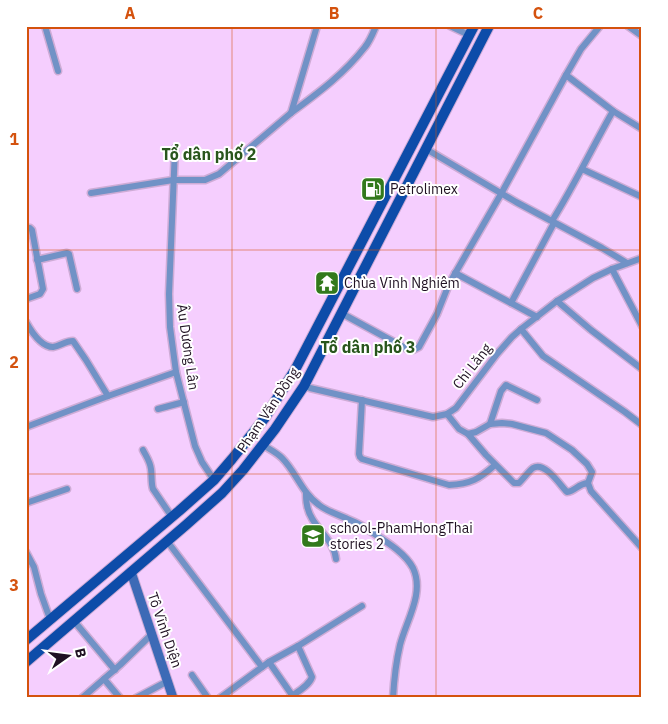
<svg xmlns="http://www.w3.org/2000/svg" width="668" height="724" font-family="'IBM Plex Sans',sans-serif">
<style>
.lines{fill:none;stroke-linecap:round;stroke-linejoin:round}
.street-casing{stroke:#ceacd6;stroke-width:9}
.secondary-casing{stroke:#ceacd6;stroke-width:11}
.primary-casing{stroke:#ceacd6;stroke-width:12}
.street{stroke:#7192c6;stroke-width:6}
.secondary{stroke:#3c6ab6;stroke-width:9}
.primary{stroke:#0d4ca9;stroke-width:10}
.grid{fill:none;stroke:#d4520e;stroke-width:1;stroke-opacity:0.55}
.labels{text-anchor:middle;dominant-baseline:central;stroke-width:4;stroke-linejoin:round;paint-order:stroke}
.poi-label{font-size:14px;fill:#1f1122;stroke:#fff;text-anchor:start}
.street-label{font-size:14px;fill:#1f1122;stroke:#fff}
.quarter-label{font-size:16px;font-weight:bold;fill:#29561d;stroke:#fff}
.neatline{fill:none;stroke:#d4520e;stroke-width:2}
.grid-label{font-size:16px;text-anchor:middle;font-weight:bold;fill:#d4520e}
</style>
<rect width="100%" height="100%" fill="#f5cefe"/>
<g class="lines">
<defs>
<g id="street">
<polyline points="45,26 58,71"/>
<polyline points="450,26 469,35"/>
<polyline points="628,26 642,36"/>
<polyline points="566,75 613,111 642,129"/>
<path d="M291,113C318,93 344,74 365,47C370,41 373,33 376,26"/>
<polyline points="175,148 169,294 170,327 176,372 195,446 202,462 214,480"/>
<polyline points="426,149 516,202 602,248 627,263"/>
<polyline points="582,169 642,197"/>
<polyline points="91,193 173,180 205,180 219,174 291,113 317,26"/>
<path d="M552,221C574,186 592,148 613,111"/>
<polyline points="26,228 30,228 32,230 43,289 40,294 26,299"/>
<polyline points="37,260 67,253 69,254 77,289"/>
<polyline points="612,269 642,326"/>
<polyline points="455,273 537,317"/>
<polyline points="557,301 591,330 642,369"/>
<polyline points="511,303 554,223"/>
<polyline points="341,313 407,349 413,350 419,347 437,314 449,284 501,194 566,75 581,49 600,26"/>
<path d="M26,322C31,331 41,347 53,347C60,346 65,341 73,341L86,360L108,396"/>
<polyline points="521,329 543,356 625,412 642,425"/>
<polyline points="304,386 310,388 433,417 447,414 456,408 497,354 512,337 521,329 557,301 593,278 612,269 642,258"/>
<path d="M362,400L359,454L360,457L362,459L449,485C471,484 479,479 495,465"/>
<polyline points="158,409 184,402"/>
<polyline points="447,414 459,429 468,434 476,432 490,424 502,423 512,424 546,433 572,450 587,464 592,472 588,483 591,491 642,548"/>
<polyline points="490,424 501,391 506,385 537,400"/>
<polyline points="26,427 108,396 176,372"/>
<path d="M468,434L486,455L514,483H519C524,478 528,472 533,468C545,461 560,485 567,492C576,491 577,484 588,483"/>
<path d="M263,445C269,449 276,452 282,458C296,472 302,493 319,505C328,512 340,515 350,520C358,523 366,528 373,533C387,542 405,553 413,568C425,593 406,621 400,645C396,662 394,680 393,698"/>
<path d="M143,450C146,456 150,461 151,469C152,476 151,483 153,489L172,517"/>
<path d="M306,493C306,497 306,501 307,505C310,526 334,538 336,559"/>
<polyline points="26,503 67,489"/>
<polyline points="167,541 262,667"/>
<polyline points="26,552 34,567 41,594 50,619"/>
<polyline points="74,621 115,670"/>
<polyline points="269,662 292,695"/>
<polyline points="192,675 208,698"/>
<polyline points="104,679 120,698"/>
<polyline points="82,698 120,665 152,634"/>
<polyline points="136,698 168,681"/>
<polyline points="220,698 269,662 298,646 362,606"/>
<path d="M289,698C297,692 309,686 312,677L298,646"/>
</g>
<polyline id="secondary" points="131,572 173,698"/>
<g id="primary">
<polyline points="26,640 179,511 214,480 232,459 264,419 295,370 474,26"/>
<polyline points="26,662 186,525 222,493 243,470 275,429 304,386 489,26"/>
</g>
</defs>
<use href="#street" class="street-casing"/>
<use href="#secondary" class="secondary-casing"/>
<use href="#primary" class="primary-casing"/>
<use href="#street" class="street"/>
<use href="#secondary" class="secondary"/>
<use href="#primary" class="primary"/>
</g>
<path class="grid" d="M232,26V698M436,26V698M26,250H642M26,474H642"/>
<defs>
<symbol id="fuel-square" viewBox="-11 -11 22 22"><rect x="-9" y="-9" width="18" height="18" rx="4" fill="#32791c" stroke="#fff"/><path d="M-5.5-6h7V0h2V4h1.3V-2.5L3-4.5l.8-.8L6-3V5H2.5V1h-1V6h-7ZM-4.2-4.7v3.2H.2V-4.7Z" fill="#fff"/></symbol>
<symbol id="temple-square" viewBox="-11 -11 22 22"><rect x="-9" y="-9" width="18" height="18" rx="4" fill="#32791c" stroke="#fff"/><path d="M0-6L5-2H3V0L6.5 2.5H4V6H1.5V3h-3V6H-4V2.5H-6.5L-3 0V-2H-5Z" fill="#fff"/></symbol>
<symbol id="school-square" viewBox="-11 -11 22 22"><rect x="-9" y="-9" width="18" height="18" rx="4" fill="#32791c" stroke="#fff"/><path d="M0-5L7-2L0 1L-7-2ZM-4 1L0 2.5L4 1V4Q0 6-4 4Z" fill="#fff"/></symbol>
</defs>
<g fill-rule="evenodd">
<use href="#fuel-square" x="359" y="175" width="28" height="28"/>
<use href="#temple-square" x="313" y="269" width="28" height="28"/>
<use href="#school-square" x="299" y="522" width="28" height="28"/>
</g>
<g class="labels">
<g class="poi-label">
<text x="390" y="189">Petrolimex</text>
<text x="344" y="283">Chùa Vĩnh Nghiêm</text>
<text x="330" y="528">school-PhamHongThai<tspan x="330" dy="16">stories 2</tspan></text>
</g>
<g class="street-label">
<text transform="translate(188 347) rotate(82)">Âu Dương Lân</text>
<text transform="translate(472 366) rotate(-52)">Chi Lăng</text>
<text transform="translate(268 410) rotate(-56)">Phạm Văn Đồng</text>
<text transform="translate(165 630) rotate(71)">Tô Vĩnh Diện</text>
</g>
<g class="quarter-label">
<text x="209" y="154">Tổ dân phố 2</text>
<text x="368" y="347">Tổ dân phố 3</text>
</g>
</g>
<rect width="668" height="724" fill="none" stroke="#ffffff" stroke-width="55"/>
<g transform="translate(68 656) rotate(76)" stroke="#ffffff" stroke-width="4" paint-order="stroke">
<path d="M0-4L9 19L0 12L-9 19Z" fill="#1f1122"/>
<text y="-8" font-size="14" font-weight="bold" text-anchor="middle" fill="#1f1122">B</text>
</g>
<rect x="28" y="28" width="612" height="668" class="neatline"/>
<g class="grid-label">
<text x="130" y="19">A</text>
<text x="334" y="19">B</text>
<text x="538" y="19">C</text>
<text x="14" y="145">1</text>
<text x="14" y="368">2</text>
<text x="14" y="591">3</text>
</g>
</svg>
